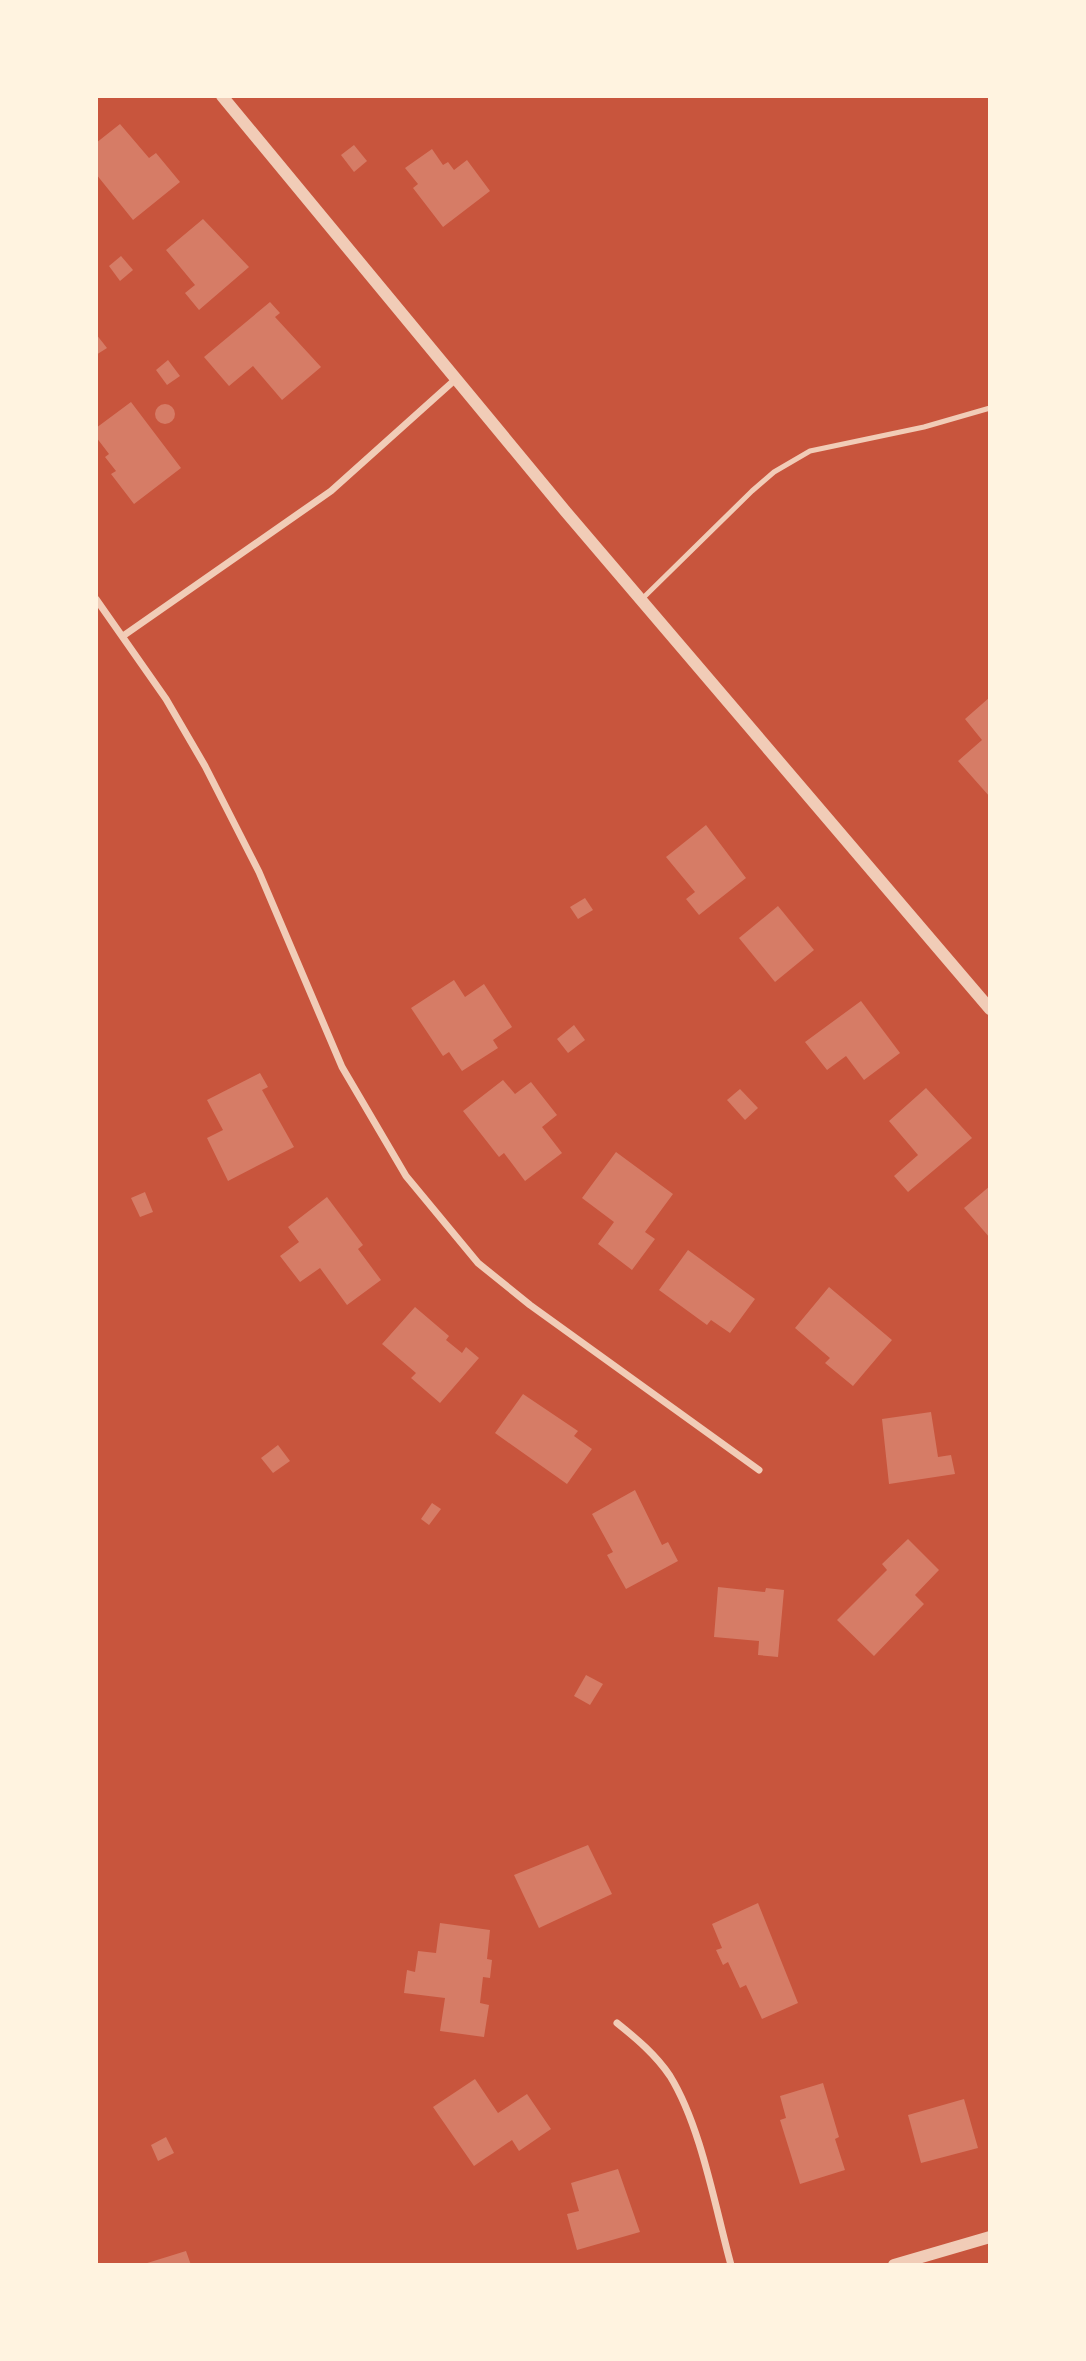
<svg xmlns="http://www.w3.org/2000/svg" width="1086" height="2361" font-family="'Asap Condensed',sans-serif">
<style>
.building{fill:#d67c66}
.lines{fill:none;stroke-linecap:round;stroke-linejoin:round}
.service{stroke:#f1ccb7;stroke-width:5}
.minor{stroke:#f1ccb7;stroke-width:7}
.tertiary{stroke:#f1ccb7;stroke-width:12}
</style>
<rect width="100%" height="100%" fill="#c8553d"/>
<g class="building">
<polygon points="120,124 149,158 156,153 180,182 133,220 96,174 96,143"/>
<polygon points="354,145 367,161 354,172 341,155"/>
<polygon points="432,149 443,165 448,162 454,170 467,160 490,191 443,227 413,188 418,184 405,168"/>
<polygon points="203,219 249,267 199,310 185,293 195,285 166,250"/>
<polygon points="121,256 133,270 120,281 109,266"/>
<polygon points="270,302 280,313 275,317 321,367 282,400 253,366 229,386 204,357"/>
<polygon points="96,334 107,348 96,355"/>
<polygon points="168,360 180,376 167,385 156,370"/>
<polygon points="131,402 181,468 134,504 111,474 116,471 105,457 109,454 96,437 96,428"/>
<circle cx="165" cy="414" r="10"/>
<polygon points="990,697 990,797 958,761 982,740 965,719"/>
<polygon points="706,825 746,878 699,915 686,899 695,892 666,857"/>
<polygon points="585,898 593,910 578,919 570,907"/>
<polygon points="778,906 814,950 775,982 739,938"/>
<polygon points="454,980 465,997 484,984 512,1027 493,1040 498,1048 462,1071 449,1052 443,1056 411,1008"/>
<polygon points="861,1001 900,1053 864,1080 846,1056 827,1070 805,1042"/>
<polygon points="574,1025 585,1040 568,1053 557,1039"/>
<polygon points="260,1073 268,1087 262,1090 294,1147 228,1181 207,1138 223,1130 207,1100"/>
<polygon points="503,1080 515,1094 531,1082 557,1115 542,1127 562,1153 525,1181 504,1153 499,1157 463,1111"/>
<polygon points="926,1088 972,1138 908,1192 894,1176 918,1155 889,1121"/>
<polygon points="740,1089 758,1108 745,1120 727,1100"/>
<polygon points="616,1152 673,1194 645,1232 655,1239 632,1270 598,1244 614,1222 582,1198"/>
<polygon points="990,1186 990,1238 964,1208"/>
<polygon points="145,1192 153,1212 140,1217 131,1198"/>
<polygon points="327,1197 363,1245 358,1249 381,1280 347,1305 320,1268 300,1282 280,1256 299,1242 288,1227"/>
<polygon points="688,1250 755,1299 730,1333 711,1320 707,1325 659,1290"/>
<polygon points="829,1287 892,1340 853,1386 825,1363 830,1358 795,1328"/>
<polygon points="415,1307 449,1336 446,1340 462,1353 466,1347 479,1358 440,1403 411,1378 416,1373 382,1344"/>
<polygon points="523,1394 578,1431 574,1436 592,1449 567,1484 495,1433"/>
<polygon points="931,1412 938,1457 951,1455 955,1474 889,1484 882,1419"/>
<polygon points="278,1445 290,1461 273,1473 261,1458"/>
<polygon points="635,1490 662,1545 668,1542 678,1561 626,1589 607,1555 613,1552 592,1514"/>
<polygon points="432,1503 441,1509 429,1525 421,1519"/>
<polygon points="908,1539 939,1570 915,1595 924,1604 874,1656 837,1620 887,1570 882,1564"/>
<polygon points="718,1587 765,1592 766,1588 784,1590 778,1657 758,1655 759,1641 714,1637"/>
<polygon points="586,1675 603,1684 590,1705 574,1696"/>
<polygon points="588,1845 612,1894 539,1928 514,1875"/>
<polygon points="758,1903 798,2003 762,2019 746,1985 740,1988 728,1962 723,1965 716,1950 722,1948 712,1924"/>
<polygon points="440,1923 490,1930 487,1959 492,1960 490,1978 483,1977 480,2003 489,2005 484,2037 440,2031 445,1998 404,1993 407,1970 415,1972 418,1951 436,1953"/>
<polygon points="475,2079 498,2113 527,2094 551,2129 519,2151 512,2140 474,2166 433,2107"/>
<polygon points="823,2083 839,2137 835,2139 845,2170 800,2184 780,2120 786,2118 780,2096"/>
<polygon points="964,2099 978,2148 921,2163 908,2115"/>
<polygon points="166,2137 174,2153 158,2161 151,2145"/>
<polygon points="618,2169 640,2232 577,2250 567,2214 579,2211 571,2183"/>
<polygon points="186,2251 191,2265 144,2265 144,2264"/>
</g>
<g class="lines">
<polyline class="service" points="641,600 752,491 774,472 810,451 924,427 990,408"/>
<g class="minor">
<polyline points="96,599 166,699 205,766 259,872 342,1067 406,1176 478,1263 530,1305 759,1470"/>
<polyline points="123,636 331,491 457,378"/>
<path d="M617,2023C637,2039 656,2055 670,2076C701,2126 715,2207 731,2265"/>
</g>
<g class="tertiary">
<polyline points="222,96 566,512 990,1009"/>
<polyline points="894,2265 990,2237"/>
</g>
</g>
<rect width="1086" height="2361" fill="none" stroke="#fff3e0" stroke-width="196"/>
</svg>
